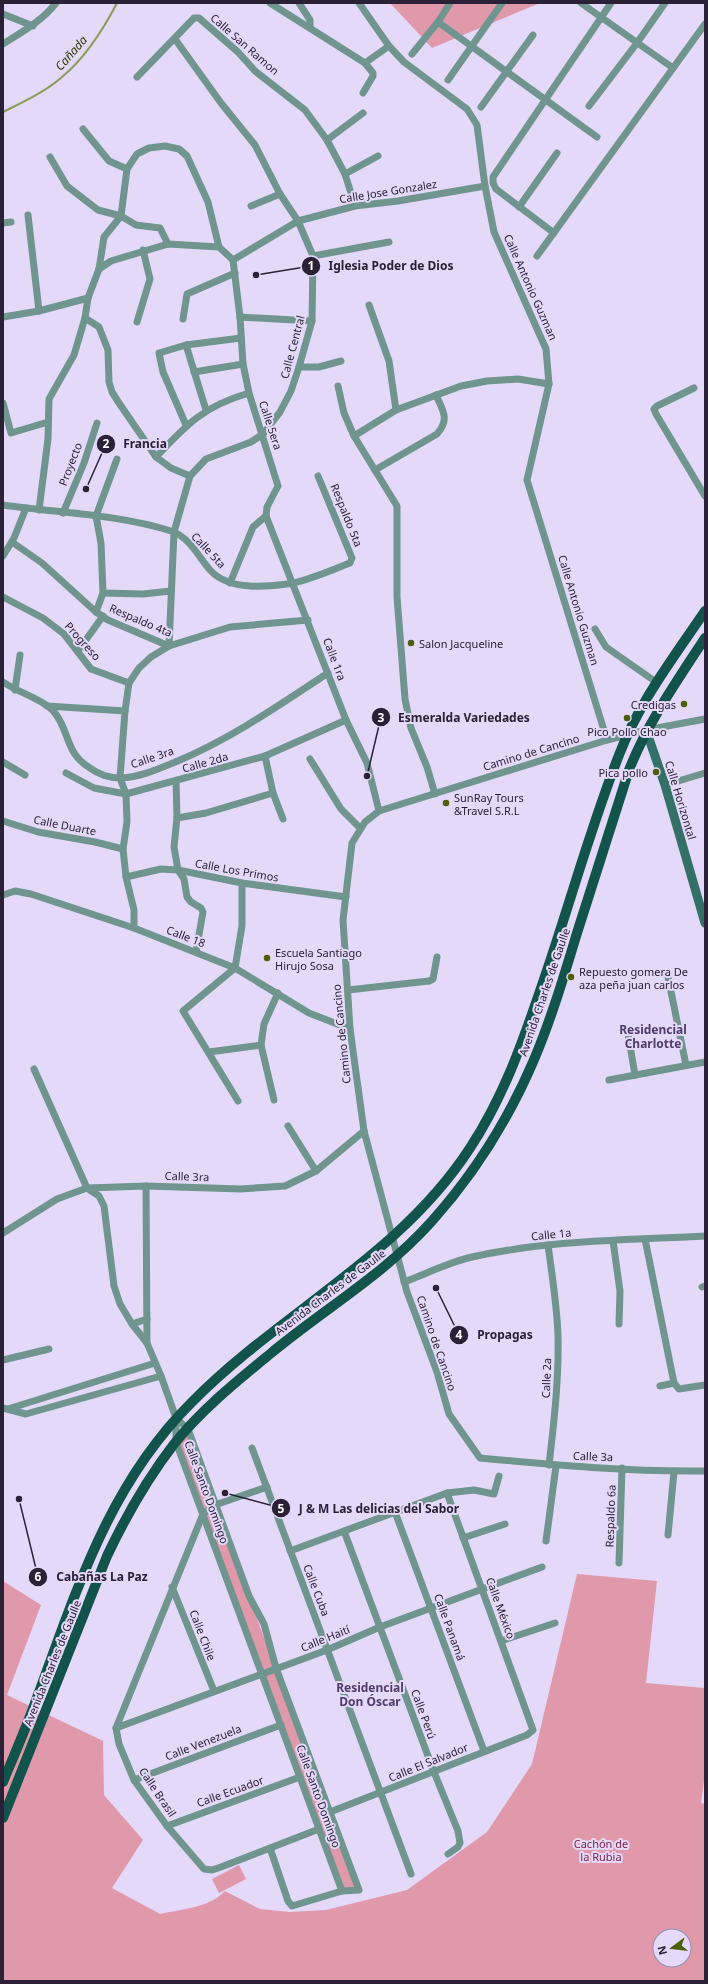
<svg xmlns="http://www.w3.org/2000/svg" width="708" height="1984" font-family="'Noto Sans',sans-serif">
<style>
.green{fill:#df99ab;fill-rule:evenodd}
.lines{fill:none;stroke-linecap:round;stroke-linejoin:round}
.stream{stroke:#889c58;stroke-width:2}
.street{stroke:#6f958e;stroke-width:7}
.secondary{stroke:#337067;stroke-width:9}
.primary{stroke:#12544b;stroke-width:10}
.poi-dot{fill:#4d5f05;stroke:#e5d9fa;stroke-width:1.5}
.labels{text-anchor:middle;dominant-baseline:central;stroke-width:4;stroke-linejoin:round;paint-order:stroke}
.street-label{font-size:11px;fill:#2a2136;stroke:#e5d9fa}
.poi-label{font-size:11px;fill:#2a2136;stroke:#e5d9fa;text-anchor:start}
.park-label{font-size:11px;fill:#7d2344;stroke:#e5d9fa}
.water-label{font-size:12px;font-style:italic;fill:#303c06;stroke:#e5d9fa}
.neighbourhood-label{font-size:12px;font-weight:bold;fill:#4f3c6a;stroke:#e5d9fa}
.leader{fill:none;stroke:#2a2136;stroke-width:1.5}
.callout-dot{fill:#2a2136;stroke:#e5d9fa;stroke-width:1.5}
.mark-label{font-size:12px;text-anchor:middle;font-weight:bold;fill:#fff}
.callout-label{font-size:12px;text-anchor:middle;font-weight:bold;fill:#2a2136;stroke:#e5d9fa;stroke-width:4;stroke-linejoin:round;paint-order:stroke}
</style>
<rect width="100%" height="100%" fill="#e5d9fa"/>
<g class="green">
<polygon points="390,3 540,3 432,48"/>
<polygon points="187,1432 358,1888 343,1889 178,1442"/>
<path d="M577,1574L657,1581L646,1683L705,1688V1774L701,1803L705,1804V1981H3V1581L41,1605L7,1695L103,1741L104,1795L143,1840L112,1888L160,1914C182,1909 209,1908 225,1891L260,1909L289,1912L326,1910L407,1890L487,1832L532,1764ZM660,1936H684V1960H660Z"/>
<polygon points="239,1865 246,1879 219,1893 212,1879"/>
</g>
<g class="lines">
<path class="stream" d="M3,112C23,102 45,92 62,77C85,58 103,30 117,3"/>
<g class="street">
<polyline points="270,3 365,63 373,73 373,76 363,93"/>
<polyline points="299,3 310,20 310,28"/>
<polyline points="359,3 389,46 404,62 467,109 477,125 485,186 494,232 546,349 549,384 527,480 607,740 646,730 705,719"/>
<polyline points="581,3 673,68"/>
<polyline points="3,14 33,26"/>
<polyline points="438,22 450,3"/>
<path d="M3,44C22,32 42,21 56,3"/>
<polyline points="412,54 438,22 597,137"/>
<polyline points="365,63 389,46"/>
<polyline points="137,77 194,18 199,18 238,52 255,71 305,110 327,140 345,174 355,206"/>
<polyline points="448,80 502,3"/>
<polyline points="589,106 637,43 665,3"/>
<polyline points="481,107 533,35"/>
<polyline points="83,129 109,161 127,169"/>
<polyline points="327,140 363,113"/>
<polyline points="50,157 67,186 98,210 121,216 136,225 160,228 168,244"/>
<polyline points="345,174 378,156"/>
<polyline points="251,206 280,194"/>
<polyline points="519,207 557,153"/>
<polyline points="28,215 39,311"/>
<polyline points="3,223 11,222"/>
<polyline points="554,233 496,189 493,183 493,177 611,3"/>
<polyline points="313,256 389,242"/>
<polyline points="537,256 705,24"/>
<polyline points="233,260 298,221 355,206 398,201 485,186"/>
<polyline points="99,269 111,261 168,244 219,247"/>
<polyline points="369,305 389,361 396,410"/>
<polyline points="3,317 39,311 88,298"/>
<polyline points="240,317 312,321"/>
<polyline points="85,318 99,327 108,350 109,382 112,392 119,403 156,457 171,468 190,476"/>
<polyline points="183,319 187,294 235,273"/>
<polyline points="137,322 150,279 143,250"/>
<polyline points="186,345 206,410"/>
<polyline points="299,367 319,367 341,361"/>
<polyline points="194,372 243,364"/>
<polyline points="338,386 344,413 354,436 397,506 397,597 405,699 411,728 427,767 435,794"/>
<polyline points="694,388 657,406 654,409 656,414 705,496"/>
<polyline points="3,403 11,433 48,422"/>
<polyline points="186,425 163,372 159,353 186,345 241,338"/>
<polyline points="354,436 396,410 461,386 487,381 518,379 549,384"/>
<path d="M156,457C187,424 204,406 249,393"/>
<path d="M375,470L437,434C450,419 443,411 436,395"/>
<path d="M3,505C59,513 117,514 171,531C190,537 199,558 211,571C230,591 268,587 293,583C312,579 332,570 350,563L352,558L318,476"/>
<polyline points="39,510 48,439 49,399 74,355 85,318 88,298 99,269 104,237 121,216 127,169 137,154 149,148 165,146 179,149 187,156 208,202 219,247 233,260"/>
<polyline points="63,513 84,463 97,423"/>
<polyline points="266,516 346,720 367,763 379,811"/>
<polyline points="12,542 42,563 96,612 108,620 169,646 230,627 308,620"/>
<polyline points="3,556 14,538 26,508"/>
<polyline points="230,583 253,527 266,516 267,507 278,486 249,393 243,364 240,317 233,260"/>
<polyline points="103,593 143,594 171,591"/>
<polyline points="3,597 43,618 64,634 91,669 129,683"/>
<polyline points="96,612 103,593 101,543 96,516 117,459"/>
<polyline points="595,629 606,647 656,682"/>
<polyline points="78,651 103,616"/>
<path d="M3,682C17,692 45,700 55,713C70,732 65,753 90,768C98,774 110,778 121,778C140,777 156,770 173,763C229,740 278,706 328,673"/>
<polyline points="15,690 20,655"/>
<polyline points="47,706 125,711"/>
<path d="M607,740L379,811L365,822L352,843L343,920L350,1029L364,1131L407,1292L437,1372L449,1414L480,1458C554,1465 630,1472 705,1471"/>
<polyline points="265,756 273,793 283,819"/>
<polyline points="310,759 341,809 360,828"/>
<polyline points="3,762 25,775"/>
<polyline points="66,773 94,788 126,794 265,756 346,720"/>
<polyline points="176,781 177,818 174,847 178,870 184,879 187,897 191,902 201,908 203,912 196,952"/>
<polyline points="665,785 705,773"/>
<polyline points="177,818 206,813 273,793"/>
<polyline points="3,821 38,832 95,842 123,849"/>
<polyline points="126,877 161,869 178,870 242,883 346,897"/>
<polyline points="3,895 15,891 31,894 134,928 235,968 309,1013 350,1029"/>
<polyline points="134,928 134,910 126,877 123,849 127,822 126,794 120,778 125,711 129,683 139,668 151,657 169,646 174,532 190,476 206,459 251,442 263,434 280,412 291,391 299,367 312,321 313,256 298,221 280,194 255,145 221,103 175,39"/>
<polyline points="668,977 686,1065"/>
<polyline points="348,990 429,981 433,979 437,957"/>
<polyline points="628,1034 635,1075"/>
<polyline points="209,1052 261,1045"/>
<polyline points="34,1069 87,1188 99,1196 104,1206 114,1286 120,1304 132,1324 147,1343 161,1376 176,1418 176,1442 342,1891"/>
<polyline points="609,1080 705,1062"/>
<polyline points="274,1100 261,1045 264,1024 278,993"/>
<polyline points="238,1101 183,1011 235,968 242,926 242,883"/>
<polyline points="288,1126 316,1171"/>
<polyline points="146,1186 147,1343"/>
<polyline points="3,1233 57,1199 87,1188 146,1186 241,1189 285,1186 316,1171 364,1131"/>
<polyline points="645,1239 674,1383 660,1386"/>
<polyline points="613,1241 620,1291 619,1324"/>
<path d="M548,1245C552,1275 557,1305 558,1336C559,1379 554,1422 549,1465"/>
<path d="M404,1282C426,1274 449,1262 472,1257C548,1240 627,1240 705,1236"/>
<polyline points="702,1287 705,1286"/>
<polyline points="132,1324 147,1319"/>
<polyline points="3,1360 49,1349"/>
<polyline points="674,1383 679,1389 705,1385"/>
<polyline points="3,1408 26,1414 161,1376"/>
<polyline points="8,1409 155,1363"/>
<polyline points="176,1418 188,1429 249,1596 264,1624 276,1668 359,1890 342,1891 292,1906 288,1901 270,1848"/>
<polyline points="252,1448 411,1874"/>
<polyline points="267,1487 215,1505 203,1514 116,1728 119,1744 134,1780 167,1826 204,1869 212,1870 221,1867 319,1829"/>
<polyline points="395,1512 484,1751"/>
<polyline points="344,1531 434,1772 458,1831 460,1843 458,1847 448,1854"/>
<polyline points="668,1535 674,1472"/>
<polyline points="463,1538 505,1524"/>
<polyline points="546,1541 556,1466"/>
<polyline points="290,1551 447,1493 474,1490 494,1494 499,1476"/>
<polyline points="619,1563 622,1468"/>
<polyline points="172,1587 214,1691"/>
<polyline points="501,1641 555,1623"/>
<polyline points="116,1728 327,1650 380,1627 542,1567"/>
<polyline points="134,1780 281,1725"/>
<polyline points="330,1812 527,1735 533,1730 447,1493"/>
<polyline points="167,1826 300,1777"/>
</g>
<polyline class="secondary" points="646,730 665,785 705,923"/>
<g class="primary">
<path d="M3,1782C13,1758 23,1735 32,1711C74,1600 105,1488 192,1402C281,1312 400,1256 470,1148C503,1098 522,1044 541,988C568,911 589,831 619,755C639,702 674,657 705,611"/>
<path d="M3,1818L107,1556C126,1516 147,1479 174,1444C201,1410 237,1381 270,1354C324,1309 385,1274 432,1221C474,1174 508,1120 533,1062C551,1020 564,976 577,933C595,878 612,824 629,770C648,722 677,681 705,638"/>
</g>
</g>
<g class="poi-dot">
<circle cx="411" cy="643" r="4"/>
<circle cx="684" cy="704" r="4"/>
<circle cx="627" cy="718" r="4"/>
<circle cx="656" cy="772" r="4"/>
<circle cx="446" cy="803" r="4"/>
<circle cx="267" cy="958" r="4"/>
<circle cx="571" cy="977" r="4"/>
</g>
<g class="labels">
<g class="street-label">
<text transform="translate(245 44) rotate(41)">Calle San Ramon</text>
<text transform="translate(388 191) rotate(-9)">Calle Jose Gonzalez</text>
<text transform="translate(531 287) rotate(66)">Calle Antonio Guzman</text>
<text transform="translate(292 347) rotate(-75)">Calle Central</text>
<text transform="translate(271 425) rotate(72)">Calle 5era</text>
<text transform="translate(70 464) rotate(-69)">Proyecto</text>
<text transform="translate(347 515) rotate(68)">Respaldo 5ta</text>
<text transform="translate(209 550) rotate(47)">Calle 5ta</text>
<text transform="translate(579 610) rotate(73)">Calle Antonio Guzman</text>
<text transform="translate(141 620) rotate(23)">Respaldo 4ta</text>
<text transform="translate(83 641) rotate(48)">Progreso</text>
<text transform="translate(335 659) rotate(69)">Calle 1ra</text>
<text transform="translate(531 752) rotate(-17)">Camino de Cancino</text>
<text transform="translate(152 757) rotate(-19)">Calle 3ra</text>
<text transform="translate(205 762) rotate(-16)">Calle 2da</text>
<text transform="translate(681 800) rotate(73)">Calle Horizontal</text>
<text transform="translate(65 825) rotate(11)">Calle Duarte</text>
<text transform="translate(237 870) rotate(10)">Calle Los Primos</text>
<text transform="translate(186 936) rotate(21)">Calle 18</text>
<text transform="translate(544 992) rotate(-71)">Avenida Charles de Gaulle</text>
<text transform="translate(341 1034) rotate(-96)">Camino de Cancino</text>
<text transform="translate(187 1176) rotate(2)">Calle 3ra</text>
<text transform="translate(551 1234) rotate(-6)">Calle 1a</text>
<text transform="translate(330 1292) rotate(-37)">Avenida Charles de Gaulle</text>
<text transform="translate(437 1343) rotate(71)">Camino de Cancino</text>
<text transform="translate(546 1378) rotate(-88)">Calle 2a</text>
<text transform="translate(593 1456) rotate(2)">Calle 3a</text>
<text transform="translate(207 1492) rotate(70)">Calle Santo Domingo</text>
<text transform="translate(610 1516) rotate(-88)">Respaldo 6a</text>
<text transform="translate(317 1590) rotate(69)">Calle Cuba</text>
<text transform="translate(501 1608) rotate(70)">Calle México</text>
<text transform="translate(450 1627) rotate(70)">Calle Panamá</text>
<text transform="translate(203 1635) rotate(69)">Calle Chile</text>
<text transform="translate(325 1638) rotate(-22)">Calle Haití</text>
<text transform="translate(52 1663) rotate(-68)">Avenida Charles de Gaulle</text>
<text transform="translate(424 1714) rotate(70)">Calle Perú</text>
<text transform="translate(203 1742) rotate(-21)">Calle Venezuela</text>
<text transform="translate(428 1762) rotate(-22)">Calle El Salvador</text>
<text transform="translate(230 1791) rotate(-20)">Calle Ecuador</text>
<text transform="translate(158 1792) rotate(56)">Calle Brasil</text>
<text transform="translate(319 1796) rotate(70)">Calle Santo Domingo</text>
</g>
<g class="poi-label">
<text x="419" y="643">Salon Jacqueline</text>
<text x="676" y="704" text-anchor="end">Credigas</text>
<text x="627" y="731" text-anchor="middle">Pico Pollo Chao</text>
<text x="648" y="772" text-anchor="end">Pica pollo</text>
<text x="454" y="797">SunRay Tours<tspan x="454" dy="13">&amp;Travel S.R.L</tspan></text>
<text x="275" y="952">Escuela Santiago<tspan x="275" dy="13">Hirujo Sosa</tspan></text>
<text x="579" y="971">Repuesto gomera De<tspan x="579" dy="13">aza peña juan carlos</tspan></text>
</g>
<g class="park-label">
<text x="601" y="1843">Cachón de<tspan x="601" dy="13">la Rubia</tspan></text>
</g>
<g class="water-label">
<text transform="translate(71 53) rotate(-49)">Cañada</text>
</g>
<g class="neighbourhood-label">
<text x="653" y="1029">Residencial<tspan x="653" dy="14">Charlotte</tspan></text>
<text x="370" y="1687">Residencial<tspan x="370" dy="14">Don Óscar</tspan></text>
</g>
</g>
<path class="leader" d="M256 275L311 266M86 489L106 444M367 776L381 717M436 1288L459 1335M225 1493L281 1508M19 1499L38 1577"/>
<g class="callout-dot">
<circle cx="256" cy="275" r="4"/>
<circle cx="86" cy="489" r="4"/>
<circle cx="367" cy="776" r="4"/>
<circle cx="436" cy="1288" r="4"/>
<circle cx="225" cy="1493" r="4"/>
<circle cx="19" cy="1499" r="4"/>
<circle cx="311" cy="266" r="10"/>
<circle cx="106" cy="444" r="10"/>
<circle cx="381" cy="717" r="10"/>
<circle cx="459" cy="1335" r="10"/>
<circle cx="281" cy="1508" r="10"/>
<circle cx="38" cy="1577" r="10"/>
</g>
<g class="mark-label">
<text x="311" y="270">1</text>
<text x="106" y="448">2</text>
<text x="381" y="722">3</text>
<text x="459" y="1339">4</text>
<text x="281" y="1513">5</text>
<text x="38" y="1581">6</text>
</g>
<g class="callout-label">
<text x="391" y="270">Iglesia Poder de Dios</text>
<text x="145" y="448">Francia</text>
<text x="464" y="722">Esmeralda Variedades</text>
<text x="505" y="1339">Propagas</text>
<text x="379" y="1513">J &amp; M Las delicias del Sabor</text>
<text x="102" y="1581">Cabañas La Paz</text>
</g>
<rect width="708" height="1984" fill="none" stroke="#2a2136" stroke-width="8"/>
<g transform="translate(672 1948) rotate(255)"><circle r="19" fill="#e5d9fa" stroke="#9a8fac"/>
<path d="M0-3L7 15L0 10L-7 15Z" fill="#4d5f05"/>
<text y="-6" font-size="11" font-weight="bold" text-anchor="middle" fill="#2a2136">N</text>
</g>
</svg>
